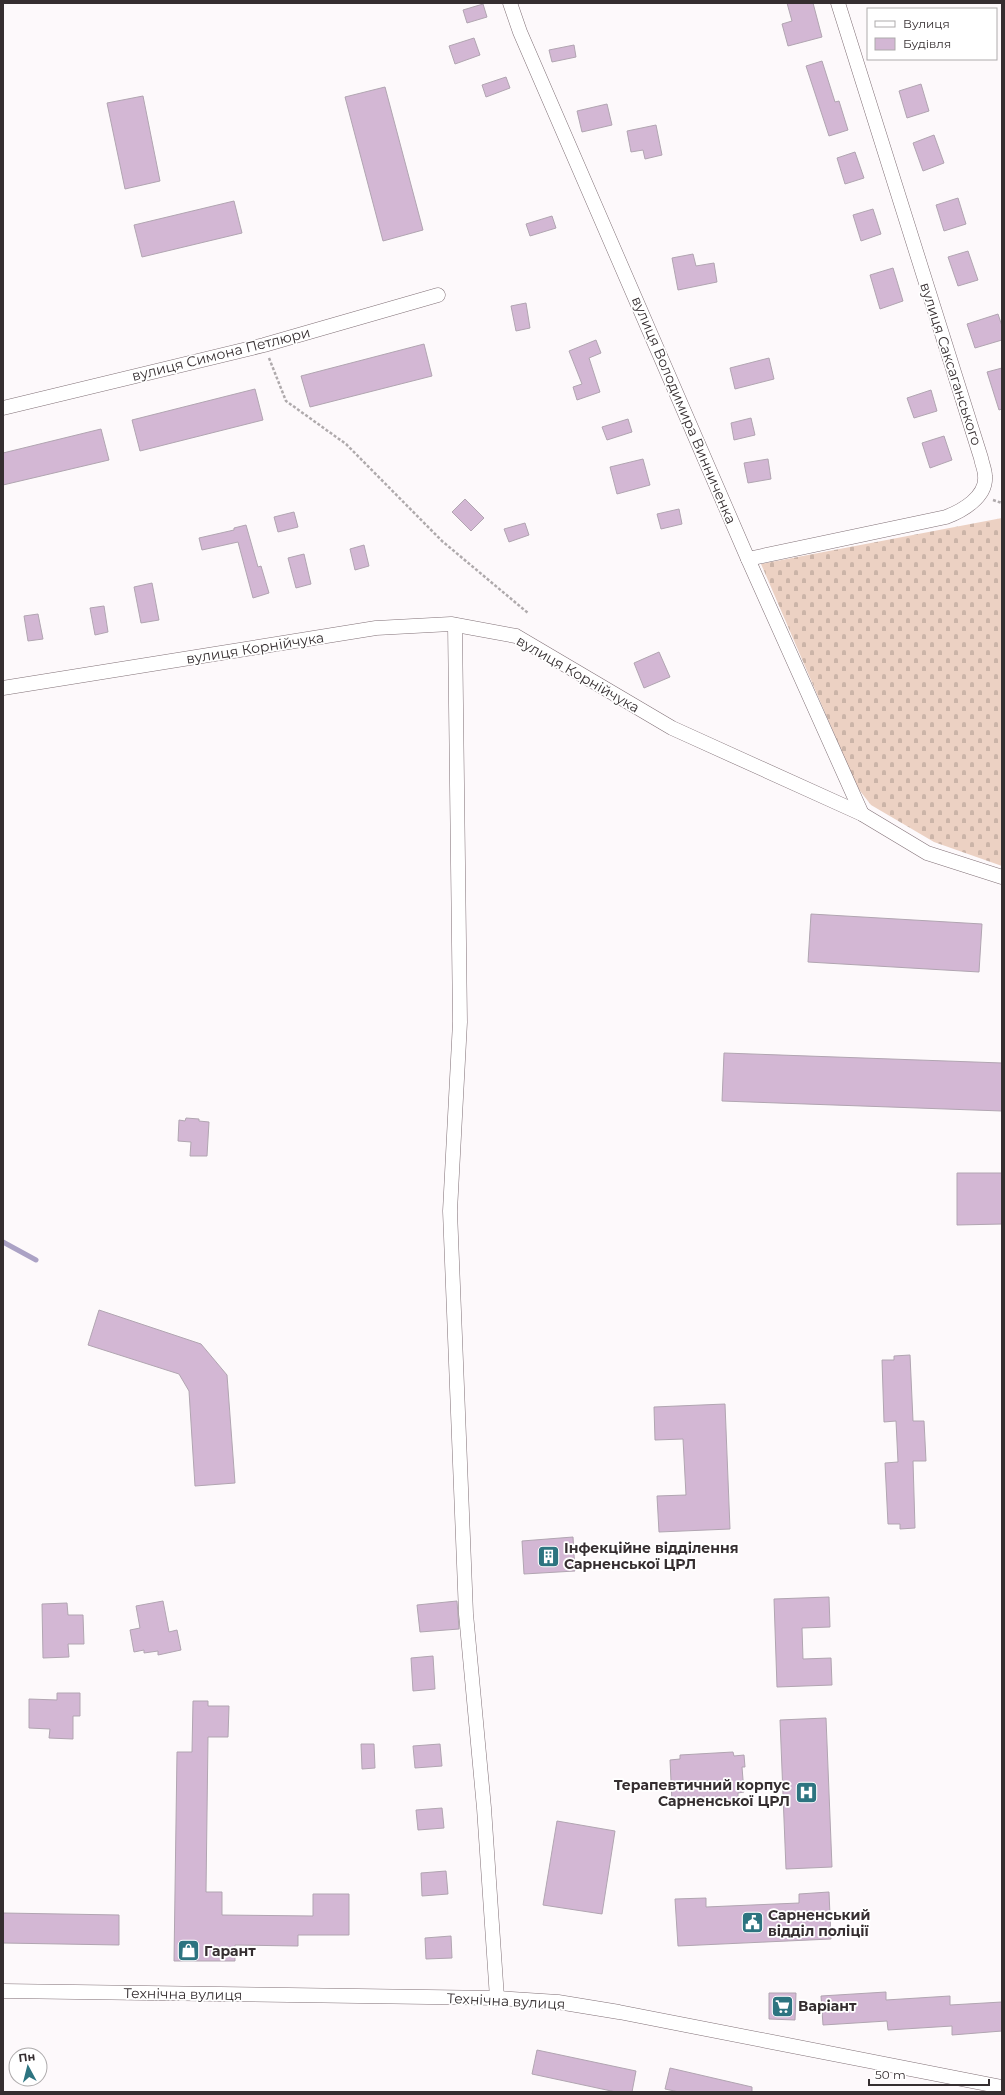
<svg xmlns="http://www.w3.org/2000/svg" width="1005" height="2095" font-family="Montserrat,sans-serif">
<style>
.cemetery{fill:url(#cemetery-stones)}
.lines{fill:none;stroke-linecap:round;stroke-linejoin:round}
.stream{stroke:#aba2c5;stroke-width:5}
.building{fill:#d3b7d4;stroke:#b1a5b1}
.minor-casing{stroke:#817177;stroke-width:15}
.path{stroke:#afaaac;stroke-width:2.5;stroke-dasharray:3 2;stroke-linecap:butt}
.minor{stroke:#fff;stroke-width:14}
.labels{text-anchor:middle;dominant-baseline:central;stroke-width:3.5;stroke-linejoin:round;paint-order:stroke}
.street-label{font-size:14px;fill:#352e30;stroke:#fff}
.poi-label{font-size:14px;font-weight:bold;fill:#352e30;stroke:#fff;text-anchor:start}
</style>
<defs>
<pattern id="cemetery-stones" width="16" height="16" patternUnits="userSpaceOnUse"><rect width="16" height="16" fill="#ecd1c3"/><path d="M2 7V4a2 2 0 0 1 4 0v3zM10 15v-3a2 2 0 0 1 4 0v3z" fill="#cbb4a8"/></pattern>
</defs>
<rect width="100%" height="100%" fill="#fdf9fb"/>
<polygon class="cemetery" points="1002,518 1002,866 934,842 871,805 857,787 761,564"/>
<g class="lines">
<polyline class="stream" points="3,1242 36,1260"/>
</g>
<g class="building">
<polygon points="787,3 813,3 822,37 788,46 782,24 792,21"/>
<polygon points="483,4 487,17 467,23 463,10"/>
<polygon points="474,38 480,55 455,64 449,46"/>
<polygon points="574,45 576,57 552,62 549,50"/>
<polygon points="822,61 835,102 839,101 848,130 829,136 806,66"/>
<polygon points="506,77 510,88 486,97 482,85"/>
<polygon points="921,84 929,111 907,118 899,91"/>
<polygon points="385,87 423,230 383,241 345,97"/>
<polygon points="143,96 160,181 125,189 107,103"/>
<polygon points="607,104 612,125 582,132 577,111"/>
<polygon points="656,125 662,155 645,159 643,150 631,152 627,131"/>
<polygon points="934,135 944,163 923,171 913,143"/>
<polygon points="855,152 864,178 845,184 837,158"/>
<polygon points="958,198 966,224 944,231 936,205"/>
<polygon points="234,201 242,233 142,257 134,225"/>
<polygon points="873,209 881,234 861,241 853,215"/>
<polygon points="552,216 556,228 530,236 526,224"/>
<polygon points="968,251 978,280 958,286 948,257"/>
<polygon points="693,254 696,266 714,263 717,282 678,290 672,258"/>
<polygon points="893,268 903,301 880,309 870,275"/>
<polygon points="526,303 530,328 516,331 511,306"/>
<polygon points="998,314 1002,326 1002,340 975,348 967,324"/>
<polygon points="596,340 601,353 589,358 600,392 577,400 573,387 582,384 569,351"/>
<polygon points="424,344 432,376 310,407 301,376"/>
<polygon points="769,358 774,379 735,389 730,368"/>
<polygon points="1002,368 1002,409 999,410 987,372"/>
<polygon points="255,389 263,420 140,451 132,420"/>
<polygon points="931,390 937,411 914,418 907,398"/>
<polygon points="751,418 755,435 734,440 731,423"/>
<polygon points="628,419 632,432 607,440 602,427"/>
<polygon points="101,429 109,460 3,485 3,453"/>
<polygon points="944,436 952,460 930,468 922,443"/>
<polygon points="643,459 650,485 617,494 610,467"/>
<polygon points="768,459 771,479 748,483 744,463"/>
<polygon points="465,499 484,518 471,531 452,512"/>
<polygon points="679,509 682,524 661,529 657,514"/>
<polygon points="294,512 298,527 278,532 274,517"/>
<polygon points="525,523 529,535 509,542 504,529"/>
<polygon points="246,525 258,567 261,566 269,593 253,598 238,542 202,550 199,538 234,530 234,528"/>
<polygon points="364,545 369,566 355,570 350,549"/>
<polygon points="304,554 311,584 296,588 288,558"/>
<polygon points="152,583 159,620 141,623 134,587"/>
<polygon points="104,606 108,632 95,635 90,608"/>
<polygon points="38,614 43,639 28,641 24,616"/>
<polygon points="659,652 670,677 644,688 634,663"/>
<polygon points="811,914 982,924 979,972 808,962"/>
<polygon points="724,1053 1002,1063 1002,1111 722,1101"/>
<polygon points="186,1118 199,1119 199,1121 209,1122 207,1156 190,1156 191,1142 178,1141 179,1120 185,1121"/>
<polygon points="957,1173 1002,1173 1002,1224 957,1225"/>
<polygon points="99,1310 201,1344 227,1375 235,1483 195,1486 189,1391 179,1374 88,1345"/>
<polygon points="910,1355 913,1421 924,1421 926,1461 913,1461 915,1528 900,1529 900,1524 888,1524 885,1463 898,1462 896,1421 884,1422 882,1360 894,1360 894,1356"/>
<polygon points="725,1404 730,1529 659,1532 657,1496 686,1495 683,1439 655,1440 654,1407"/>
<polygon points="573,1537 575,1571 524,1574 522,1541"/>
<polygon points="829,1597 830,1627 802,1628 803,1659 831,1658 832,1685 777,1687 774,1599"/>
<polygon points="163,1601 169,1632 177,1630 181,1650 158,1655 158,1651 144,1653 144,1650 134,1652 130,1630 140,1628 136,1606"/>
<polygon points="457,1601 459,1629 420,1632 417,1605"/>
<polygon points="67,1603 68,1615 83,1615 84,1644 68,1644 69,1657 43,1658 42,1604"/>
<polygon points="433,1656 435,1689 413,1691 411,1658"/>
<polygon points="57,1693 80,1693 80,1716 73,1716 73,1739 49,1738 50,1729 29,1728 29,1699 57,1700"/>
<polygon points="193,1701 208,1701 208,1706 229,1706 228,1737 208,1737 206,1892 222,1892 222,1915 313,1916 313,1894 349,1894 349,1935 298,1935 298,1946 235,1945 235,1961 174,1961 177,1752 192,1752"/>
<polygon points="826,1718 832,1867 786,1869 780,1720"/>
<polygon points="361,1744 374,1744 375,1768 362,1769"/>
<polygon points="440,1744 442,1766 415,1768 413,1746"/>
<polygon points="733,1752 734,1756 744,1755 745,1767 742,1767 744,1792 738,1793 738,1801 684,1805 684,1801 672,1802 670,1760 680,1759 680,1755"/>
<polygon points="442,1808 444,1828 418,1830 416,1810"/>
<polygon points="557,1821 615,1831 602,1914 543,1905"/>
<polygon points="446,1871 448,1894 422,1896 421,1873"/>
<polygon points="829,1892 831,1939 678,1946 675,1899 706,1898 706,1907 799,1903 799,1894"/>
<polygon points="3,1913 119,1915 119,1945 3,1943"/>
<polygon points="451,1936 452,1958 426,1959 425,1938"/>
<polygon points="886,1992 886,2000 950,1996 950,2005 1002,2002 1002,2031 952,2035 952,2026 888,2030 887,2021 823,2025 821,1996"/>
<polygon points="769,1993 796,1993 795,2020 769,2019"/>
<polygon points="537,2050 636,2071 632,2092 616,2092 532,2074"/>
<polygon points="670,2068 752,2087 752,2092 679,2092 665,2089"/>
</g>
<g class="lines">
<defs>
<g id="minor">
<polyline points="510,3 520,32 748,559 862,814"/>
<polyline points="3,408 264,345 438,295"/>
<path d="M748,559L946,517C962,511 987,497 985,476C985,470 982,464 981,458L838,3"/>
<polyline points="455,625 460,1022 450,1211 466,1614 484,1808 497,1998"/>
<polyline points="3,688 376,628 451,624 516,636 672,728 862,814 927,853 1002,877"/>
<polyline points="3,1991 497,1998 558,2002 619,2012 1002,2087"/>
</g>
</defs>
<use href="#minor" class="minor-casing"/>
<g class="path">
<polyline points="269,358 286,401 346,444 442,541 528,613"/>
<polyline points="993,500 1002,503"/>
</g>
<use href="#minor" class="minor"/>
</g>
<defs>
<symbol id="building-square" viewBox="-11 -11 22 22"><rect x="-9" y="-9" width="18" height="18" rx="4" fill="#2d7480" stroke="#fff"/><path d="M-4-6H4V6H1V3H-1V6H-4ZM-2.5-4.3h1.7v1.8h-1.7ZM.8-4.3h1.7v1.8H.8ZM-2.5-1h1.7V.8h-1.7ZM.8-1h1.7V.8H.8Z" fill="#fff"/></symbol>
<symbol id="hospital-square" viewBox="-11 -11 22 22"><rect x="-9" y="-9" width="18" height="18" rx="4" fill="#2d7480" stroke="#fff"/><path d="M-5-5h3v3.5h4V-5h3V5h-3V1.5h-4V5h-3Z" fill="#fff"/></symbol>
<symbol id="civic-square" viewBox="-11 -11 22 22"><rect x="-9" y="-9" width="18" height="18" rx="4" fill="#2d7480" stroke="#fff"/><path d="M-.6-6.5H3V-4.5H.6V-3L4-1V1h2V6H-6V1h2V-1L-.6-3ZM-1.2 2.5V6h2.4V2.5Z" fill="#fff"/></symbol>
<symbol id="shop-square" viewBox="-11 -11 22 22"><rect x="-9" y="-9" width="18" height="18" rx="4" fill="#2d7480" stroke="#fff"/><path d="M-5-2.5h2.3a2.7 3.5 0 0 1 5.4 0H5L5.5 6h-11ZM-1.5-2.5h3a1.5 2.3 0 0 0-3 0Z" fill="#fff"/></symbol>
<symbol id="supermarket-square" viewBox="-11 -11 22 22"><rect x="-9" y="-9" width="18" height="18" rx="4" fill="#2d7480" stroke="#fff"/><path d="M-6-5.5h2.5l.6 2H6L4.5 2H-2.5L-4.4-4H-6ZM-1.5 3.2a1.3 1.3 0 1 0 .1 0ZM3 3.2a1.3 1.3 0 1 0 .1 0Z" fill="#fff"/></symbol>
</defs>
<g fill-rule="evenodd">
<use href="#building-square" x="536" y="1544" width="25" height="25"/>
<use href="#hospital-square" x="794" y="1780" width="25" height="25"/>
<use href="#civic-square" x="740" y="1910" width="25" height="25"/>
<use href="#shop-square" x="176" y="1938" width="25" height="25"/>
<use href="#supermarket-square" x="770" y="1994" width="25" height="25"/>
</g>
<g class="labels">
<g class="street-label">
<text transform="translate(221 354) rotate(-14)">вулиця Симона Петлюри</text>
<text transform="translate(951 364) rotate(72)">вулиця Саксаганського</text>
<text transform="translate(684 410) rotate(67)">вулиця Володимира Винниченка</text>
<text transform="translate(255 648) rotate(-9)">вулиця Корнійчука</text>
<text transform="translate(578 674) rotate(30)">вулиця Корнійчука</text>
<text transform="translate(183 1994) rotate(1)">Технічна вулиця</text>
<text transform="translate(506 2001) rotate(3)">Технічна вулиця</text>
</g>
<g class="poi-label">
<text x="564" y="1548">Інфекційне відділення<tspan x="564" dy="16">Сарненської ЦРЛ</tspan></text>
<text x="790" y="1785" text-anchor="end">Терапевтичний корпус<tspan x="790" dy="16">Сарненської ЦРЛ</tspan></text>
<text x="768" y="1915">Сарненський<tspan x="768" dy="16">відділ поліції</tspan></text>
<text x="204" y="1951">Гарант</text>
<text x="798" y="2006">Варіант</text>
</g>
</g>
<rect width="1005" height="2095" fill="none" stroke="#352e30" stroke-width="8"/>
<rect x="867" y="8" width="130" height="52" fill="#ffffff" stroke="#aeabac"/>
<rect x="875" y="21" width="20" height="6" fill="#ffffff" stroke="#aeabac"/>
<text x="903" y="28" font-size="12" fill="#352e30">Вулиця</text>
<rect x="875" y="38" width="20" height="12" fill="#d3b7d4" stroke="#aeabac"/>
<text x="903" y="48" font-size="12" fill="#352e30">Будівля</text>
<g transform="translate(28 2067) rotate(353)"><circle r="19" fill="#ffffff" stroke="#aeabac"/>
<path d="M0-3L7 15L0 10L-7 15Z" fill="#2d7480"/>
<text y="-6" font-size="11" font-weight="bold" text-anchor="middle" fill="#352e30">Пн</text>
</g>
<path d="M869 2079v6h120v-6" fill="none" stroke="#352e30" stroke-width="2"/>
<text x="875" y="2079" font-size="12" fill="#352e30" stroke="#ffffff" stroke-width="3" paint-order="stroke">50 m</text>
</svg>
